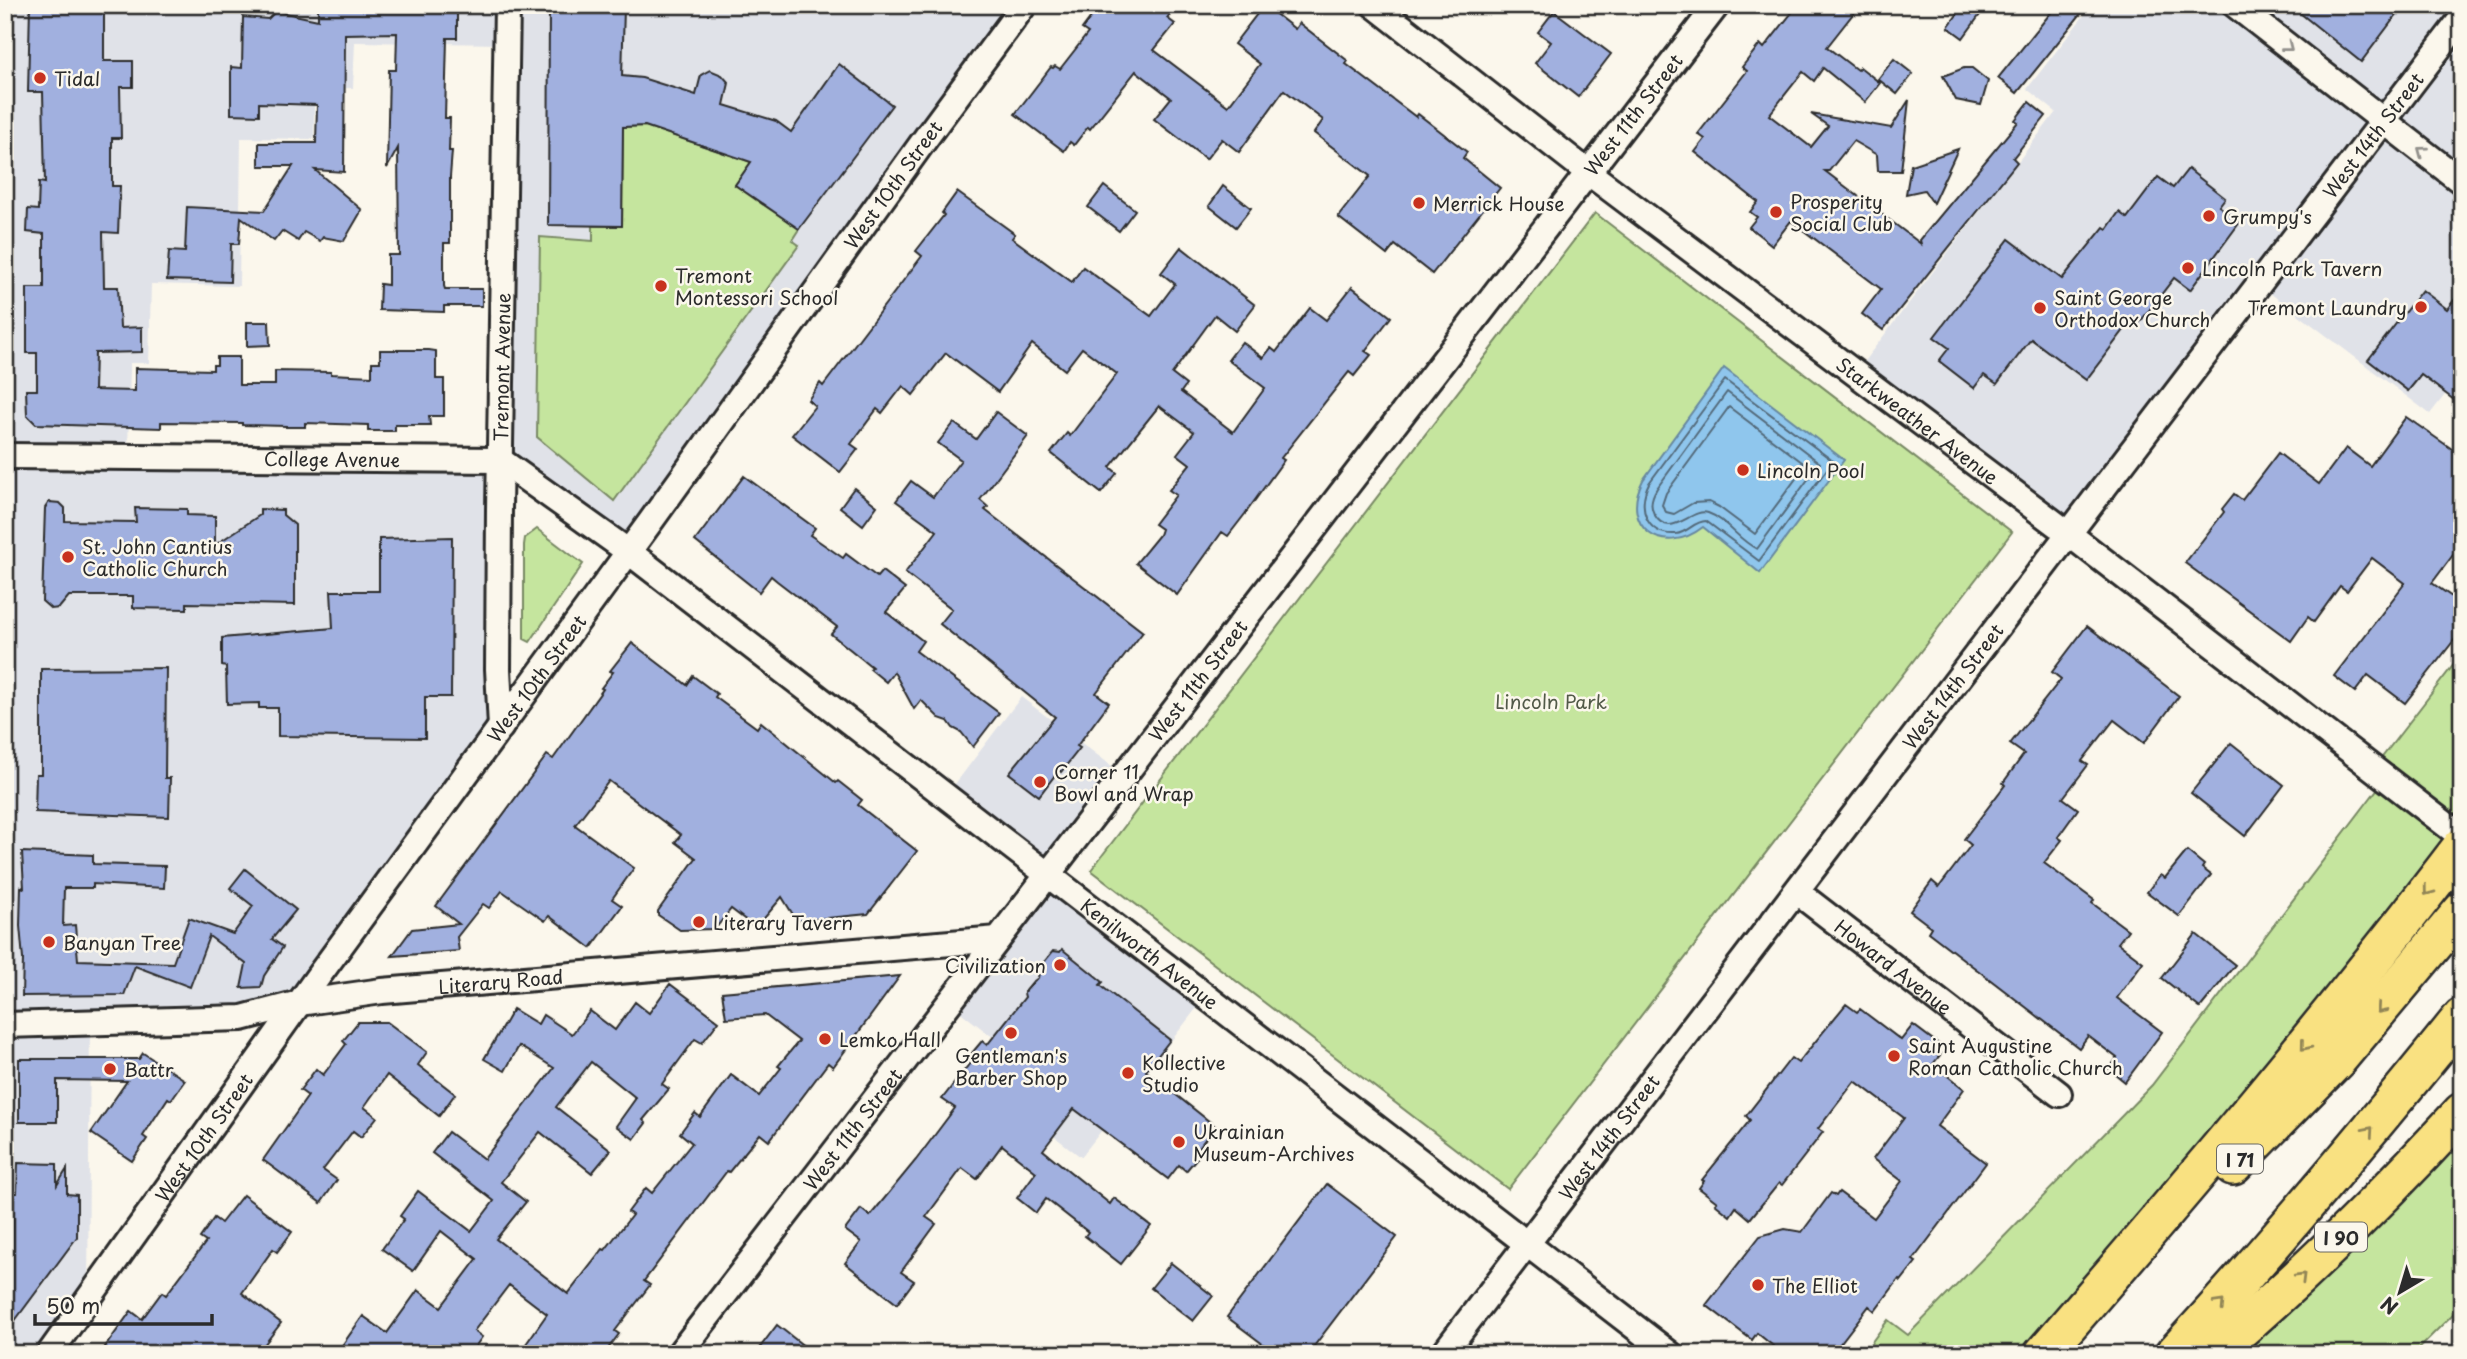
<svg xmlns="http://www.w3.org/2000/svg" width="2467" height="1359" font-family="'Playpen Sans',sans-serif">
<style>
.built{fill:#e0e2e8;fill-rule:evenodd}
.green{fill:#c5e59e;stroke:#788864;stroke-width:2}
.water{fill:#8fc6ed;stroke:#67889f;stroke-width:2}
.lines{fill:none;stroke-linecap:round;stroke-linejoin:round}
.shore{stroke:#536979;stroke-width:2}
.building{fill:#a1b0df;stroke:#2b2b2b;stroke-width:2}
.minor-casing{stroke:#2b2b2b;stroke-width:30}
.highway-casing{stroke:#2b2b2b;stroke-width:42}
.minor{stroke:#fbf7ec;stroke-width:24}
.highway{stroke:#f9e181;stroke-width:37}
.oneway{stroke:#93918c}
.oneway2{stroke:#928656}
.poi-dot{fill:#c8321e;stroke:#fbf7ec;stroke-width:2.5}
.labels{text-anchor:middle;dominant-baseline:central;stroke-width:5;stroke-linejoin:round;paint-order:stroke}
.shield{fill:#fbf7ec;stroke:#696865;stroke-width:2}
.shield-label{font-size:18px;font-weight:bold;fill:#2b2b2b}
.poi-label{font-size:19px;fill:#2b2b2b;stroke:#fbf7ec;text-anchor:start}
.street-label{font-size:19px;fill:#2b2b2b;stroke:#fbf7ec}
.park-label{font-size:19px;fill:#525a48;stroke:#fbf7ec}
</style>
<rect width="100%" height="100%" fill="#fbf7ec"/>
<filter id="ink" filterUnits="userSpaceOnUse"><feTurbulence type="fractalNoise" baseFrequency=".0143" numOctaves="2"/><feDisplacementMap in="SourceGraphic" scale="14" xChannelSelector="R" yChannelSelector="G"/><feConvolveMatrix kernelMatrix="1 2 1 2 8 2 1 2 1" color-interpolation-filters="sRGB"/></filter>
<g filter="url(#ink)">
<g class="built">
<path d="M5,5H1024L629,552L500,460L501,727L299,1003L90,1023L88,1299L49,1354H5ZM355,42L506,44L499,460L128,456L130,363H149L151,284L239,286L241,138L314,139V88H353Z"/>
<polygon points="2092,5 2462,5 2462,373 2430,414 2258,284 2069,534 1855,373 2056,112 2027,89"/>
<polygon points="1021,697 1125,776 1049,875 1206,996 1081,1157 1007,1100 1031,1067 949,1003 1048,875 946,796"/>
</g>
<g class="green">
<polygon points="645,126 751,162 735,185 799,229 792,240 799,245 614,501 537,437 540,237 593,241 593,226 622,226 623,127"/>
<polygon points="1595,213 2012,532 1508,1189 1091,870"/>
<polygon points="537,529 583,564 530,642 524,639 524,545 525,538"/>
<polygon points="2462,654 2462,846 2043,1354 1863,1354 1888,1320 1908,1335 2152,1085 2385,779 2373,769"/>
<polygon points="2462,1112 2462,1305 2413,1354 2213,1354"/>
</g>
<path class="water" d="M1724,368L1844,460L1760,573L1703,527C1662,559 1619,526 1643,480Z"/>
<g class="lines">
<g class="shore">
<path d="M1725,380L1833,461L1759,561L1706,521C1694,521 1688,533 1676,534C1645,536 1637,506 1649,483Z"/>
<path d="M1727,392L1820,463L1757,549C1739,541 1726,519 1708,513C1691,507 1670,542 1654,514C1649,505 1652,496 1657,488Z"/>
<polygon points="1729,407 1806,465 1755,534 1719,507 1709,502 1693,503 1674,514 1666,512 1662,505 1666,493"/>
</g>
</g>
<g class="building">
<polygon points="30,5 104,5 104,61 133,61 133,87 120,87 121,138 112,138 112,186 120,186 118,233 103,232 104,287 118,287 120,328 142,327 142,352 95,353 94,390 135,391 135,368 213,370 213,365 217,365 217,357 239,357 239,385 275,385 275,371 331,372 331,374 372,376 372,362 380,362 380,350 429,350 436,351 436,379 444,379 444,416 429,416 430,425 395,425 395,431 368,431 368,425 305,423 305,427 286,427 286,426 242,425 242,423 161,422 161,428 36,424 27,415 26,390 37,390 37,353 27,353 27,288 44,288 44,234 27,232 28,209 38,210 39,182 45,183 43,92 28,92"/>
<polygon points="318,5 457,5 457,38 447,38 445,118 450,118 449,151 452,151 450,177 450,243 444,243 444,286 445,289 482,289 482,306 444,306 444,312 379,310 380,284 388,285 388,255 399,255 398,148 387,168 389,70 396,70 397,33 345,34 344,172 315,170 362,210 344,241 323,237 320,241 304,232 298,241 282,231 274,241 241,217 239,244 231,244 230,282 167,280 169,251 185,252 187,207 264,211 293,166 259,166 259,143 316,143 317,105 259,103 259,115 231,114 231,67 242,68 243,17 268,19 276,11 318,20"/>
<polygon points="1100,5 1177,5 1167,18 1175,24 1154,50 1228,106 1260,64 1234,44 1264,5 1295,29 1299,23 1348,61 1346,64 1416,117 1418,114 1467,152 1463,158 1500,188 1432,274 1395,245 1387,255 1338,217 1370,176 1314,133 1323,120 1284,90 1239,152 1222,139 1206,159 1154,119 1171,98 1136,71 1090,129 1088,127 1074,145 1070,142 1064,151 1015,114 1051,67 1053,68 1055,66 1060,69 1088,33 1082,29"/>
<polygon points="1798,5 1860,5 1827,47 1857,70 1860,67 1880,83 1865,102 1823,68 1814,81 1803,72 1769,115 1811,147 1828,126 1811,114 1891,128 1909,100 1901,171 1878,171 1877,155 1853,141 1829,171 1825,171 1921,244 1920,240 2018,122 2015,120 2029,102 2046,116 2013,158 2017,162 1883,330 1862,314 1881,289 1791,221 1772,245 1749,227 1757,217 1750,212 1758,202 1695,152 1705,139 1698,134 1747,71 1742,67 1760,44 1764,48"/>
<polygon points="1964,5 1987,5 1963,38 1948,27"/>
<polygon points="2057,5 2088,5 2017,93 1998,78"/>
<polygon points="2290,5 2404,5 2361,62"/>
<polygon points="549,6 624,8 622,76 642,78 696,95 701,75 710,70 722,75 729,83 724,105 776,121 791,132 839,64 892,105 799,229 735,185 751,162 645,126 623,127 622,226 548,225"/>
<polygon points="1554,11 1611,54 1578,97 1535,63 1551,42 1538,32"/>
<polygon points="1894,59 1913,74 1897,94 1878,79"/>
<polygon points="1964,68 1972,68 1988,81 1981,105 1956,100 1943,76"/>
<polygon points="1958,149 1933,203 1924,190 1906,194 1911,165"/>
<polygon points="2188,169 2225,198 2219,206 2240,222 2190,290 2174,278 2140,322 2134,317 2086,380 2031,339 1997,384 1984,375 1974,388 1939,361 1949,348 1934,337 2009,239 2062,279 2104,227 2107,229 2119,212 2127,218 2158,177 2173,188"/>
<polygon points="1104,186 1135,210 1119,231 1088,207"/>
<polygon points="1223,186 1251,208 1236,227 1209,206"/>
<polygon points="957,192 1015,234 1012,238 1072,282 1083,267 1151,316 1175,284 1161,273 1181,247 1255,305 1235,331 1215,315 1172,374 1186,385 1181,392 1233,432 1265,388 1228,360 1242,342 1263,358 1271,348 1276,352 1310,308 1326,320 1352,287 1391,317 1365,351 1371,355 1354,376 1349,372 1281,458 1284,460 1245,514 1228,536 1222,532 1177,595 1136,563 1159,535 1161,529 1154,524 1176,495 1169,490 1190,464 1177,454 1194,432 1159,406 1110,467 1117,473 1101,493 1051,453 1067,433 1070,436 1117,374 1082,348 1065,370 1032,344 998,392 946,353 913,395 903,386 882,413 877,409 851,444 858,449 840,472 792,435 815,406 808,400 820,383 823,386 922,256 916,251 944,215 942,213"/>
<polygon points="2422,290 2447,309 2462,290 2462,406 2421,375 2408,391 2368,360"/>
<polygon points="247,322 269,322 270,345 247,346"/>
<polygon points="996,412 1028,436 980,500 988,507 985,510 1143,632 1096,693 1109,703 1077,746 1080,748 1061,772 1059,770 1039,796 1009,773 1055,717 940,624 952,609 905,573 937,531 896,501 911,481 933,497 961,460 938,443 954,423 976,439"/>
<polygon points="2406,417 2462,456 2462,543 2432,583 2462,604 2462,630 2405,703 2368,675 2355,692 2334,676 2405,583 2372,558 2347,591 2340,586 2314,622 2308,617 2291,641 2185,563 2224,512 2222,509 2234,494 2242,500 2278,453 2319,484 2346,448 2370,466"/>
<polygon points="744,476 815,528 810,535 843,558 846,554 877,577 882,571 905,589 886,612 923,641 916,651 999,713 973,747 961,732 953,728 948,721 939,718 921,700 914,709 894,672 886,682 870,669 872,667 831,634 837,627 777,581 771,576 759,592 695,541"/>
<polygon points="854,488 877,506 863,525 840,507"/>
<polygon points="49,502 60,503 65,508 65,521 136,522 135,508 187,509 187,515 215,516 215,545 260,515 260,509 283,510 283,515 295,525 295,605 187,603 187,609 133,608 133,596 69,596 59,608 51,609 42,601 45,508"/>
<polygon points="452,537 451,697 425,697 425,738 278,736 278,708 259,708 259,703 227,704 226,667 222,666 222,638 333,628 331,591 379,591 379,539"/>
<polygon points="2087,626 2179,696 2144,743 2114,720 2082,761 2088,765 2063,798 2078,809 2058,837 2062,840 2044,863 2094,900 2092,903 2128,930 2118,943 2143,962 2117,998 2162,1032 2125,1082 2109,1069 2117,1058 2088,1036 2079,1048 1928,932 1931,927 1910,911 1932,881 1939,887 1971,845 1964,839 2005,785 2003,783 2024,754 2010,744 2061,679 2052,672"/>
<polygon points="632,643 687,685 693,676 717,694 715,697 757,728 761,722 836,783 838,781 862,800 858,805 917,851 868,914 797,921 782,897 756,928 731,909 715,929 680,930 658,915 658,911 696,858 675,842 681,835 609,781 575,825 634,868 612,899 622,906 591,948 549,916 545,921 502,891 489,908 483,904 457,937 459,951 392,956 412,929 459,924 436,906 547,755 553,759 603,689 601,688 613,672 610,671"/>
<polygon points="166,668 165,778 170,778 169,817 35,812 36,774 41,774 41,669"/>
<polygon points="2231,743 2284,785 2245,836 2191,793"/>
<polygon points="2187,851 2204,865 2202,868 2211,875 2179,916 2147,892 2160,875 2165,878"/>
<polygon points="22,852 93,855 93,864 165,866 164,888 93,884 93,888 64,888 63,926 75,925 78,960 173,963 189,918 233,934 253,906 230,888 245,869 296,910 272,939 283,947 264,976 261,987 241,988 246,964 209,936 190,987 135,966 124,995 22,996 23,959 20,926 21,887 24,888"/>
<polygon points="2196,934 2235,965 2200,1008 2162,978"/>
<polygon points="1062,949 1103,982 1100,985 1170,1040 1146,1071 1215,1126 1197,1150 1201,1153 1186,1171 1179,1165 1168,1179 1074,1109 1043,1150 1110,1204 1114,1198 1151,1226 1121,1264 1085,1236 1088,1232 1046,1199 1036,1213 1017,1198 1036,1172 1002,1145 977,1179 962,1168 926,1217 936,1224 901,1272 914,1281 897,1304 845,1263 861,1242 845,1230 861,1209 870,1216 916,1160 955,1108 942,1099 970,1063 966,1060 982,1041 987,1045 1025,997 1024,993 1034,981 1038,978 1040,967 1053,951 1060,952"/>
<polygon points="900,976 833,1067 828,1063 769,1141 760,1134 729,1172 727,1171 644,1281 650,1285 615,1331 619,1334 604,1354 519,1354 547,1314 509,1285 474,1331 482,1337 470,1354 336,1354 363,1316 387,1333 418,1290 441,1307 477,1259 441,1231 413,1271 382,1249 404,1219 400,1216 418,1191 471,1231 494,1201 432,1153 448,1132 484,1159 554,1068 519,1046 505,1071 484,1059 513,1009 538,1024 543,1015 572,1034 590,1011 615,1030 635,1002 649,1013 670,984 719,1021 702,1043 695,1039 662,1084 669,1089 643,1120 646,1123 634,1139 616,1126 636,1098 591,1062 556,1107 611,1150 592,1173 540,1132 501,1182 526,1202 496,1239 568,1294 603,1249 605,1250 632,1215 628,1212 646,1188 652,1193 692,1143 680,1133 695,1113 700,1117 731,1075 759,1096 781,1068 778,1066 799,1041 765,1015 726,1018 722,992"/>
<polygon points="1846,1004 1857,1012 1860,1009 1901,1040 1913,1025 1945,1049 1933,1064 1964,1089 1937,1126 1986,1163 1913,1260 1916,1262 1901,1281 1899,1279 1875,1311 1869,1306 1832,1354 1783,1354 1757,1333 1752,1340 1706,1305 1760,1236 1785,1229 1802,1232 1831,1193 1836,1196 1839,1192 1874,1218 1902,1181 1873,1159 1904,1118 1855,1081 1818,1129 1823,1132 1782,1185 1779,1183 1750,1219 1736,1207 1730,1216 1715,1204 1717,1202 1699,1188 1704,1181 1702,1180 1750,1120 1746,1116 1791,1058 1798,1063"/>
<polygon points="358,1022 387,1022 427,1052 418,1065 455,1094 439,1116 387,1075 364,1107 377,1117 361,1137 353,1131 323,1170 337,1180 321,1203 263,1160 308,1096 300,1090 316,1069 323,1075 346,1044 343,1041"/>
<polygon points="143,1053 185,1080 171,1100 168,1098 143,1136 147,1139 132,1161 91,1133 127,1081 57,1080 57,1122 19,1122 19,1059 139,1059"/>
<polygon points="18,1163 57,1164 57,1185 67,1169 67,1194 77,1195 77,1237 11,1326 13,1193 17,1193"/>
<polygon points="1327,1184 1397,1237 1308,1354 1276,1354 1227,1317"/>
<polygon points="243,1195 292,1232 277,1252 273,1249 242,1293 281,1323 257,1354 100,1354 131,1311 142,1319 162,1292 166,1295 206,1242 200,1238 214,1218 221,1223"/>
<polygon points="1171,1263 1213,1296 1193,1321 1151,1288"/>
<polygon points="777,1325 814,1354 755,1354"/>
</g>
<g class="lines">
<defs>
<g id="minor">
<path id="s1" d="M1374,5L1589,173L2069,534L2462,837"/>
<polyline points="2235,5 2462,182"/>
<path id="s2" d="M5,456L500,460L629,552L1670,1354"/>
<path id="s3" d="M501,727L498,669L499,509L507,5"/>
<path id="s4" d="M1797,892L2059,1094"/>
<path id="s5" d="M5,1025L242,1018L299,1003L382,991L998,939"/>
<path id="s6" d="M49,1354L317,978L651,521L928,135L1024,5"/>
<path id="s7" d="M679,1354L1717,5"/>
<path id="s8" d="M1443,1354L2462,18"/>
</g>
<g id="highway">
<polyline points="2233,1166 2339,1058 2462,911"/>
<path d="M2043,1354C2187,1188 2329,1021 2462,846"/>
<path d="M2174,1354C2274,1246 2369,1132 2462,1017"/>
<path d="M2212,1354C2301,1279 2383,1198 2462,1112"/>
</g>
</defs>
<use href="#minor" class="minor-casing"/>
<use href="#highway" class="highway-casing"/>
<use href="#minor" class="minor"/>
<use href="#highway" class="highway"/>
</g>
<defs><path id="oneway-chevron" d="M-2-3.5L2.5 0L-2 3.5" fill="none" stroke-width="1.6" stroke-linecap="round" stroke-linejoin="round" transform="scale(1.75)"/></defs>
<g class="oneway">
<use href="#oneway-chevron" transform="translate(2288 47) rotate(38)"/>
<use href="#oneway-chevron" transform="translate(2422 151) rotate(-143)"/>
</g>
<g class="oneway2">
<use href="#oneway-chevron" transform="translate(2428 891) rotate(127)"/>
<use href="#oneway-chevron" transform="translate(2381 1009) rotate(131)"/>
<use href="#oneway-chevron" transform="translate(2305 1046) rotate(129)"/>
<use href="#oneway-chevron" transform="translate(2369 1131) rotate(-49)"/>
<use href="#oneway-chevron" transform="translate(2301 1277) rotate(-45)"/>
<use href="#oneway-chevron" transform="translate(2220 1304) rotate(-47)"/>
</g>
</g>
<g class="poi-dot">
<circle cx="40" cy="78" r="7"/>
<circle cx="1419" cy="203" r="7"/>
<circle cx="1776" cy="212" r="7"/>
<circle cx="2209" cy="216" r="7"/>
<circle cx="2188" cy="268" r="7"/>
<circle cx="661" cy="286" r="7"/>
<circle cx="2421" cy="307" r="7"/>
<circle cx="2040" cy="308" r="7"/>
<circle cx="1743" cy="470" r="7"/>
<circle cx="68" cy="557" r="7"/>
<circle cx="1040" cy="782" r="7"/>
<circle cx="699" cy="922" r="7"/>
<circle cx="49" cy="942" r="7"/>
<circle cx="1060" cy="965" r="7"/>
<circle cx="1011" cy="1033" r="7"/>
<circle cx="825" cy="1039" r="7"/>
<circle cx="1894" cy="1056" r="7"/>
<circle cx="110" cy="1069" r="7"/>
<circle cx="1128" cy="1073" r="7"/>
<circle cx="1179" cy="1142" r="7"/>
<circle cx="1758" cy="1285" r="7"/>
</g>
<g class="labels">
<g class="shield">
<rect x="2217" y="1144.5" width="46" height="29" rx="5"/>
<rect x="2315" y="1222.5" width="52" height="29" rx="5"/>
</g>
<g class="shield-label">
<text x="2240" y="1159">I 71</text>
<text x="2341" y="1237">I 90</text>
</g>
<g class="poi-label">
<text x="54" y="78">Tidal</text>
<text x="1790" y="201">Prosperity<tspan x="1790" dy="22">Social Club</tspan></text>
<text x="1433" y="203">Merrick House</text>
<text x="2223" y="216">Grumpy's</text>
<text x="2202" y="268">Lincoln Park Tavern</text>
<text x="675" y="275">Tremont<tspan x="675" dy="22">Montessori School</tspan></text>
<text x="2054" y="297">Saint George<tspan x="2054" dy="22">Orthodox Church</tspan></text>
<text x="2407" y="307" text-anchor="end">Tremont Laundry</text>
<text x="1757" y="470">Lincoln Pool</text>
<text x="82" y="546">St. John Cantius<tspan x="82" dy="22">Catholic Church</tspan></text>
<text x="1054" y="771">Corner 11<tspan x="1054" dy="22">Bowl and Wrap</tspan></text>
<text x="713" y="922">Literary Tavern</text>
<text x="63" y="942">Banyan Tree</text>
<text x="1046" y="965" text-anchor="end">Civilization</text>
<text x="839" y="1039">Lemko Hall</text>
<text x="1908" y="1045">Saint Augustine<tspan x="1908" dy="22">Roman Catholic Church</tspan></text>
<text x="1011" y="1055" text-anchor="middle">Gentleman's<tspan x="1011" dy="22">Barber Shop</tspan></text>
<text x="1142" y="1062">Kollective<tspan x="1142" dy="22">Studio</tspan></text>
<text x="124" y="1069">Battr</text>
<text x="1193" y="1131">Ukrainian<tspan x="1193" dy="22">Museum-Archives</tspan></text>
<text x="1772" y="1285">The Elliot</text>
</g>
<g class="street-label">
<text stroke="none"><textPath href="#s7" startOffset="1564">West 11th Street</textPath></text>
<text stroke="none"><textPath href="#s8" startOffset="1533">West 14th Street</textPath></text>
<text stroke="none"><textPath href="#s6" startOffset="1442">West 10th Street</textPath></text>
<text stroke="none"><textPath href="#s3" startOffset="360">Tremont Avenue</textPath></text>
<text stroke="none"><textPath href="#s1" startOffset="684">Starkweather Avenue</textPath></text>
<text stroke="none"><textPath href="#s2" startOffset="327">College Avenue</textPath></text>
<text stroke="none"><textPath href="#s6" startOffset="833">West 10th Street</textPath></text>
<text stroke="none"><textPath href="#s7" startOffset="850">West 11th Street</textPath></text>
<text stroke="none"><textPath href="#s8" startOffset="840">West 14th Street</textPath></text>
<text stroke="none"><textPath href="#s2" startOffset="1311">Kenilworth Avenue</textPath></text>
<text stroke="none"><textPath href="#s4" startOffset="122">Howard Avenue</textPath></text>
<text stroke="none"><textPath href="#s5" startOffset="499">Literary Road</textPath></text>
<text stroke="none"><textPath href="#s7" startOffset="284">West 11th Street</textPath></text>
<text stroke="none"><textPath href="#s8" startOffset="273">West 14th Street</textPath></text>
<text stroke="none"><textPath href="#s6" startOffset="266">West 10th Street</textPath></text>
</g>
<g class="park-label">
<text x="1551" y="701">Lincoln Park</text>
</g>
</g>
<rect width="2467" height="1359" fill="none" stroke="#fbf7ec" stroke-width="28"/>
<rect x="14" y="14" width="2439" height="1331" fill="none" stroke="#2b2b2b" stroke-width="2.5" filter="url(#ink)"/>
<g transform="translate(2400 1292) rotate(218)" stroke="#fbf7ec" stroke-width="5" paint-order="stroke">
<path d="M0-5L12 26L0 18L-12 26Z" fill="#2b2b2b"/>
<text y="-10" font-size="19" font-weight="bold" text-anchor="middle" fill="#2b2b2b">N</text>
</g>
<path d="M35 1314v10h177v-10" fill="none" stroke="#2b2b2b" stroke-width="3.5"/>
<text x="46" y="1314" font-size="21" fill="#2b2b2b" stroke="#fbf7ec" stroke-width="5" paint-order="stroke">50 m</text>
</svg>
